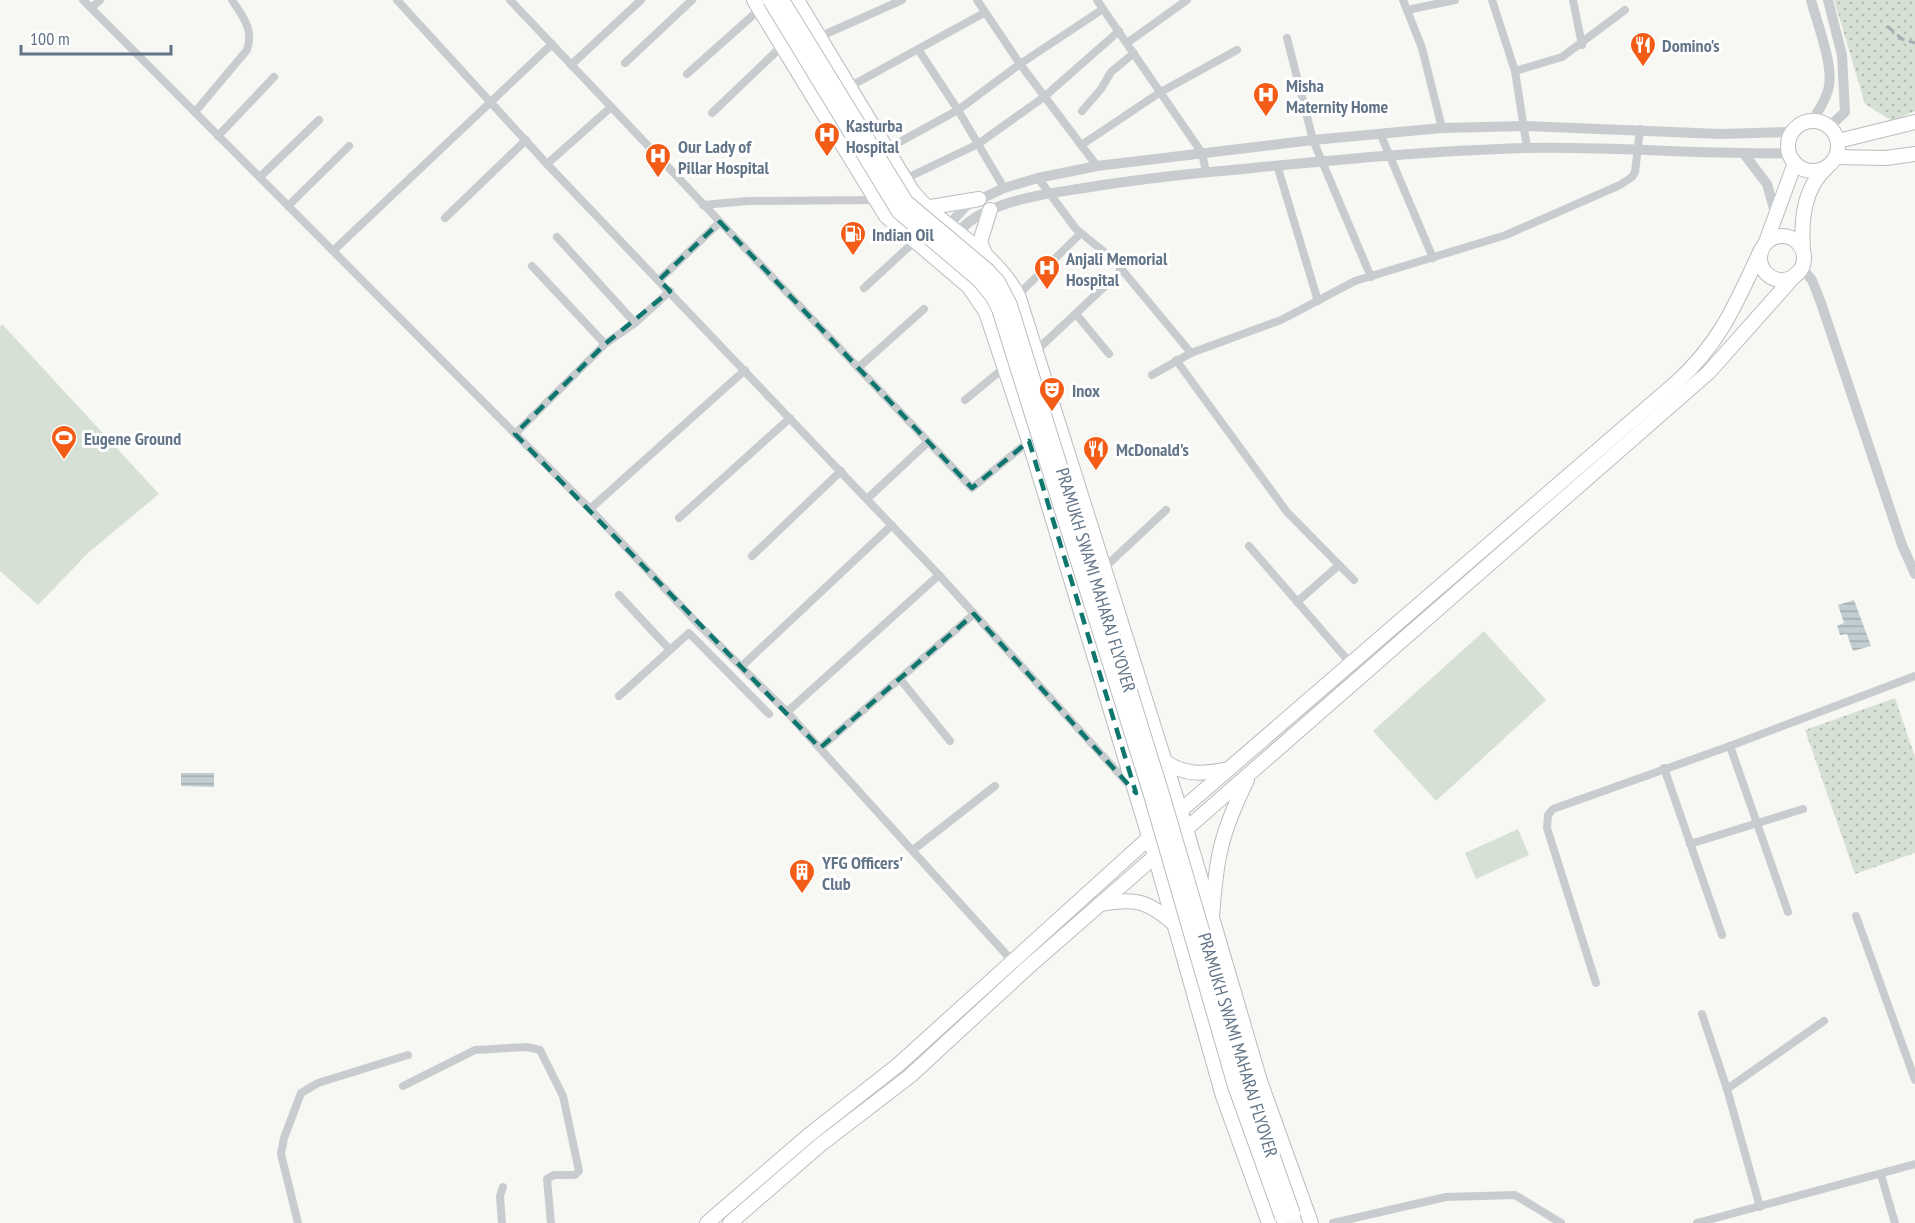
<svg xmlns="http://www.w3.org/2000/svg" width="1915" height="1223" font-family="'PT Sans Narrow',sans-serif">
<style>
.grass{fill:#d7e0d4}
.park{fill:url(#park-dots)}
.water{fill:url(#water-rules)}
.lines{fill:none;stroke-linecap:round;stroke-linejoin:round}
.primary-casing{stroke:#b9bdc1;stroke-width:16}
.trunk-casing{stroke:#babdc0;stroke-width:16}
.minor{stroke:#c9cccf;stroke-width:8}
.tertiary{stroke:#c9cccf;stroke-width:10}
.primary{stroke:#fff;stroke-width:14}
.trunk{stroke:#fff;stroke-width:14}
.rail{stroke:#a8adb4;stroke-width:3;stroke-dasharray:9 4.5;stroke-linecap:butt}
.primary-bridge-casing{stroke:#b9bdc1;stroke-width:16;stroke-linecap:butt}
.primary-bridge{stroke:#fff;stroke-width:14}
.marked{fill:none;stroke:#0f766e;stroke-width:4.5;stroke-dasharray:12 8;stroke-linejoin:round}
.labels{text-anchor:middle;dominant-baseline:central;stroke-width:6;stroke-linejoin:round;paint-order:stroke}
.poi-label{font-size:18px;font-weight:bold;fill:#637588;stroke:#fff;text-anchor:start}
.street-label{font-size:18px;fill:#637588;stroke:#fff}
</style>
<defs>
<pattern id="park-dots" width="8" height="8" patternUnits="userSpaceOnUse" patternTransform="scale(1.5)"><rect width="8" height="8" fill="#d7e0d4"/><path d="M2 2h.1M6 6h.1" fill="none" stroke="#b2bab2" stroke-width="1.8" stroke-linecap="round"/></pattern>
<pattern id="water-rules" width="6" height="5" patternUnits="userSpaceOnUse" patternTransform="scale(1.5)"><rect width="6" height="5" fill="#c2cdd2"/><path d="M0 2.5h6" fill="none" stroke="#a1abb0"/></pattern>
</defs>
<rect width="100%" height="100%" fill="#f7f7f3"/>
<g class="grass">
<polygon points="2,324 159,494 88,553 38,605 0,571 0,327"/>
<polygon points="1484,631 1546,700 1436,801 1373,731"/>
<polygon points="1518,829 1529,855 1476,879 1465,853"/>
</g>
<g class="park">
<polygon points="1834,0 1915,0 1915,111 1892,121 1865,104"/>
<polygon points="1895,698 1915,757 1915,853 1855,874 1805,730"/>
</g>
<g class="water">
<polygon points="1854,600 1871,646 1853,651 1847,634 1840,635 1837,626 1844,623 1838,605"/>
<polygon points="181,773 214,773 214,787 181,786"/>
</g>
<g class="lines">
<defs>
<g id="primary">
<polyline points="754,0 886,216 969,287 986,312 1029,441 1155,856 1223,1096 1269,1223"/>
<path d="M797,0L912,191C944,230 997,251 1019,298L1186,829L1260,1081L1311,1223"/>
<polyline points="925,208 979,199"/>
<polyline points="986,256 980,242 990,210"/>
</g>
<g id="trunk">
<circle cx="1813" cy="146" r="25"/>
<polyline points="1838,141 1915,122"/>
<polyline points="1836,157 1886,158 1915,154"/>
<circle cx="1782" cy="258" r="22"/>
<polyline points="1766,242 1795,163"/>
<path d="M1803,251C1801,220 1803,189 1827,167"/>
<path d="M1165,762C1187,776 1204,774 1229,769"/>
<path d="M1100,904C1135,898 1147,900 1174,924"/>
<path d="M1212,917C1216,858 1221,833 1247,780"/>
<path d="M707,1223L809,1135L898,1065L1150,837L1678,381C1722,340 1736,303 1761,250"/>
<polyline points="730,1223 820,1145 910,1076 1026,969 1709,372 1797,273"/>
</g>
</defs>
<use href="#primary" class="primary-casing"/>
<use href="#trunk" class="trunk-casing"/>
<g class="minor">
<polyline points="83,0 590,509 699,625 787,712 1014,963"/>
<polyline points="397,0 547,164 939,575 1132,788"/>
<polyline points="510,0 972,488 1029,441"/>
<polyline points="1097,0 1103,9"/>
<polyline points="1403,0 1422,48 1442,128"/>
<polyline points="1492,0 1515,71 1527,148"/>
<polyline points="1573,0 1582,45"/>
<polyline points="91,8 100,0"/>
<polyline points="1407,10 1455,0"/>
<polyline points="819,37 902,0"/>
<polyline points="1287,38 1313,140 1371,277"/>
<polyline points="1127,43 1187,0"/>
<polyline points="918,49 958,110 1004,188"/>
<polyline points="625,63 692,0"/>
<polyline points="571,65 641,0"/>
<polyline points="1515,71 1562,57 1625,10"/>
<polyline points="687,74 760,9"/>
<polyline points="849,87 984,13"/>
<polyline points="1082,111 1101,89 1111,72 1134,53"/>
<path d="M195,112L247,50C254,29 243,17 232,0"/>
<polyline points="712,113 782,46"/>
<polyline points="1380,133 1433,258"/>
<polyline points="218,136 274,77"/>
<polyline points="1083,144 1159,93 1237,50"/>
<polyline points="887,149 958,110 1020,64 977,0"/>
<polyline points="547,164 611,107"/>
<polyline points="1277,165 1318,301"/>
<polyline points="1097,166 1020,64 1103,9 1202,153 1206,172"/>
<polyline points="260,177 319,120"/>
<polyline points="1038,178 1076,229 1113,259 1191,353 1281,320 1355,281 1506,235 1620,185 1632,177 1635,172 1640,129"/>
<polyline points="905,179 978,144 1044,97 1119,31"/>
<polyline points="703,205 748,201 875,200"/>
<polyline points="288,206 349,146"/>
<polyline points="445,218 526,140"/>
<polyline points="557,237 635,323"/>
<polyline points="333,251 552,44"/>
<polyline points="532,266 605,344"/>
<polyline points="659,280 720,222"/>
<polyline points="864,288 914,242"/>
<polyline points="1018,295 1081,233"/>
<polyline points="1076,314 1109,354"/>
<polyline points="1036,351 1122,270"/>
<polyline points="1176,360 1287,512 1354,580"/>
<polyline points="858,368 924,309"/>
<polyline points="1152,375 1191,353"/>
<polyline points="965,400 1005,367"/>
<polyline points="515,434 605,344 635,323 670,291"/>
<polyline points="867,499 928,442"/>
<polyline points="590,509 745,370"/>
<polyline points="679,518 790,418"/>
<polyline points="1249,546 1351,664"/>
<polyline points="752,556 841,471"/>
<polyline points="1104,568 1166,510"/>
<polyline points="619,595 670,650 619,696"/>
<polyline points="1297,602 1339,565"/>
<polyline points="670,650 689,633 769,714"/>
<polyline points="742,666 892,525"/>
<polyline points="900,679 950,741"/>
<polyline points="787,712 939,575"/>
<polyline points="1730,746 1788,912"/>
<polyline points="820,748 974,614"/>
<polyline points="1664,768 1722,935"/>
<polyline points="1690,844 1803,809"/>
<polyline points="913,850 995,786"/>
<polyline points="1856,916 1915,1080"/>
<polyline points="1596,983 1547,828 1548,815 1553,809 1730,746 1915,676"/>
<polyline points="1702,1014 1727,1089 1760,1207"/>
<polyline points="403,1086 475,1050 527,1047 540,1050 563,1096 579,1171 575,1175 554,1175 547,1179 551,1223"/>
<polyline points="1727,1089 1824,1021"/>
<polyline points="1881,1175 1895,1223"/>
<polyline points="298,1223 281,1154 284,1138 301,1093 318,1083 408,1055"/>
<polyline points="502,1223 500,1196 503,1187"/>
<polyline points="1333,1223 1446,1197 1515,1195 1561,1223"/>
<polyline points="1697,1223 1915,1164"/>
</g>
<g class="tertiary">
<path d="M1811,0C1817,23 1833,63 1829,86C1827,99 1819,109 1813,120"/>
<polyline points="1828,0 1842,55 1845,112 1830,126"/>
<polyline points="1744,154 1767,184 1776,216"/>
<polyline points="945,229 966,206 1004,188 1038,178 1097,166 1313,140 1442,128 1526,126 1720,134 1791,132"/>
<path d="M953,238C963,225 973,217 988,211C1018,197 1052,193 1084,188C1126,181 1168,176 1210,172C1316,162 1420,151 1526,148C1614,146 1701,155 1789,153"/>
<polyline points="1801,267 1812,280 1821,303 1902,545 1915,574"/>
</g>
<use href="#primary" class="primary"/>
<use href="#trunk" class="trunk"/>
<polyline class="rail" points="1887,26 1902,39 1915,43"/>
<defs>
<g id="primary-bridge">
<polyline points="770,0 899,212 979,280 993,297 999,309 1151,795 1235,1086 1282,1217"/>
<polyline points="782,0 906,202 987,270 998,282 1010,305 1162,794 1247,1083 1293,1214"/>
</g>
</defs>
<use href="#primary-bridge" class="primary-bridge-casing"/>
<use href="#primary-bridge" class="primary-bridge"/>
</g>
<path class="marked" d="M720,222L972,488L1029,441L1136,793L974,614L820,748L515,434L605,344L670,291L659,280Z"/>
<defs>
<symbol id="restaurant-pin" viewBox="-11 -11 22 30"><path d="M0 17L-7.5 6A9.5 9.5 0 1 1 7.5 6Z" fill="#f35c17" stroke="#fff"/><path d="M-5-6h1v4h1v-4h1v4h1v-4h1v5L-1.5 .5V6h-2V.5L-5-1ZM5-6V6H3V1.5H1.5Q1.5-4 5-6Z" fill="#fff"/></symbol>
<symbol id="hospital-pin" viewBox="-11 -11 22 30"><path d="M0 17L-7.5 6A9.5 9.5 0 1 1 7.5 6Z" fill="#f35c17" stroke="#fff"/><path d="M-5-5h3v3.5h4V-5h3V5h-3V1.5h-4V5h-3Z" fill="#fff"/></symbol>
<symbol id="fuel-pin" viewBox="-11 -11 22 30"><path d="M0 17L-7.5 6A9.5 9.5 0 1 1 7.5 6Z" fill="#f35c17" stroke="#fff"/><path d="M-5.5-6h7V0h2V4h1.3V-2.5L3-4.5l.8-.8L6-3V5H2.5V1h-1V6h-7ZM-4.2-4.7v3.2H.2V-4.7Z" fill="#fff"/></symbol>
<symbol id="theatre-pin" viewBox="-11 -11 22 30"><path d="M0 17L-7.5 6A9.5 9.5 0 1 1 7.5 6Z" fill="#f35c17" stroke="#fff"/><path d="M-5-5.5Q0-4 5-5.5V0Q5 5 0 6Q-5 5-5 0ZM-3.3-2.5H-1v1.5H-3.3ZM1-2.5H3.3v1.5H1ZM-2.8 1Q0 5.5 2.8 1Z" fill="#fff"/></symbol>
<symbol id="stadium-pin" viewBox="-11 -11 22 30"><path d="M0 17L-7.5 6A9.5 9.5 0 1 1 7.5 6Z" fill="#f35c17" stroke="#fff"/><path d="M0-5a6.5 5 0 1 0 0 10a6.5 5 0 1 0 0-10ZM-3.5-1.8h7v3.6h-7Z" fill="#fff"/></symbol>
<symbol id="building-pin" viewBox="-11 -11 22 30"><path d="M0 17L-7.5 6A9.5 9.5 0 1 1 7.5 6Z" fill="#f35c17" stroke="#fff"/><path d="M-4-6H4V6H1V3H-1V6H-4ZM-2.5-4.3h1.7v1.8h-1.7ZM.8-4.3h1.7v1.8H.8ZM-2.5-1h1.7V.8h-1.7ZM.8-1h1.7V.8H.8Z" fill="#fff"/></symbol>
</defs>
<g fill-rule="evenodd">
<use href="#restaurant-pin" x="1628" y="30" width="30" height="40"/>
<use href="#hospital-pin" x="1251" y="80" width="30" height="40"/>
<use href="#hospital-pin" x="812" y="120" width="30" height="40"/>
<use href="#hospital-pin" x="643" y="141" width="30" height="40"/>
<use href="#fuel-pin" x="838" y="219" width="30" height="40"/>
<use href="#hospital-pin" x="1032" y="253" width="30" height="40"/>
<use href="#theatre-pin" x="1037" y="375" width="30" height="40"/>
<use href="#stadium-pin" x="49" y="423" width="30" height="40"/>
<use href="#restaurant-pin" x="1081" y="434" width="30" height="40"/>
<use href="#building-pin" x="787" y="857" width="30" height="40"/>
</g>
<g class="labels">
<g class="poi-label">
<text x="1662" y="45">Domino's</text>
<text x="1286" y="85">Misha<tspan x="1286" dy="21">Maternity Home</tspan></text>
<text x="846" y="125">Kasturba<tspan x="846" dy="21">Hospital</tspan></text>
<text x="678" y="146">Our Lady of<tspan x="678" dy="21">Pillar Hospital</tspan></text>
<text x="872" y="234">Indian Oil</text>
<text x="1066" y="258">Anjali Memorial<tspan x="1066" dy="21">Hospital</tspan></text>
<text x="1072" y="390">Inox</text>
<text x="84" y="438">Eugene Ground</text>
<text x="1116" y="449">McDonald's</text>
<text x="822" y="862">YFG Officers'<tspan x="822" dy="21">Club</tspan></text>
</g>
<g class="street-label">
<text transform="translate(1096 580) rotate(73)">PRAMUKH SWAMI MAHARAJ FLYOVER</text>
<text transform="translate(1238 1045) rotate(73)">PRAMUKH SWAMI MAHARAJ FLYOVER</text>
</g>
</g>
<path d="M21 45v9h150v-9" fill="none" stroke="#637588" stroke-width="3"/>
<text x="30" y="45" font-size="18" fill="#637588" stroke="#ffffff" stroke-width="4.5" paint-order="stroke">100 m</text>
</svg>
